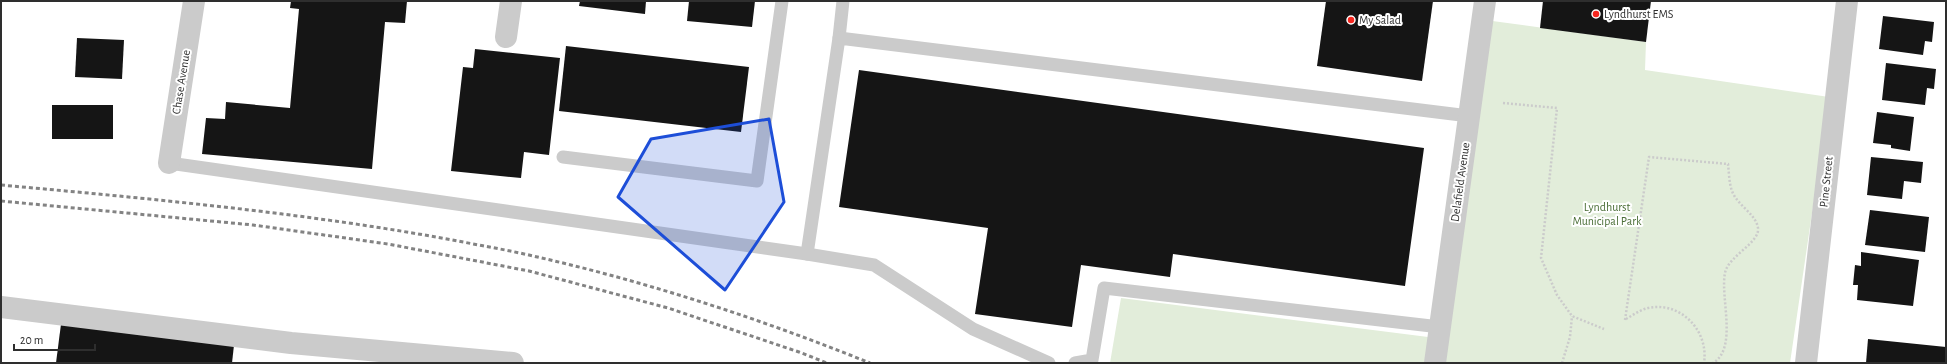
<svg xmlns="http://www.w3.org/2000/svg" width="1947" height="364" font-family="'Alegreya Sans',sans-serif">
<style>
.green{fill:#e2edda}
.building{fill:#151515}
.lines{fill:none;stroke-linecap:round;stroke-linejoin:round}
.path{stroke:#cbcbcb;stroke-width:2.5;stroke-dasharray:2 2;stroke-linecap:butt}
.service{stroke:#cbcbcb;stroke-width:13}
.minor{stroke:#cbcbcb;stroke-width:22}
.rail{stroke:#838383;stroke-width:3;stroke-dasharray:4 3;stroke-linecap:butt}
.marked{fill:#1d4ed8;fill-opacity:0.2;stroke:#1d4ed8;stroke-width:3;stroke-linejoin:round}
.poi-dot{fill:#f6271f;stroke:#fff;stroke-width:1.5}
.labels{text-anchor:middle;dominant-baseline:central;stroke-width:4;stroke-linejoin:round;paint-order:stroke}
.poi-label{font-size:12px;fill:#2e2e2e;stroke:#fff;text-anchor:start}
.street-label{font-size:12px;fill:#2e2e2e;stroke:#fff}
.park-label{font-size:12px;fill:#4b6e37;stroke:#fff}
</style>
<rect width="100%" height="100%" fill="#fff"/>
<polygon class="green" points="1485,20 1646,42 1645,70 1829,97 1790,363 1110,363 1121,298 1436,338"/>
<g class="building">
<polygon points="291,1 407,1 405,23 385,22 372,169 202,154 206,118 225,119 226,102 290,108 299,9 290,8"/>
<polygon points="580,1 646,1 645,14 579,6"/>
<polygon points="689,1 755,1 752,27 687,21"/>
<polygon points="1326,1 1433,1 1422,81 1317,66"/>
<polygon points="1543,1 1651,1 1646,42 1540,28"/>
<polygon points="1883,16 1934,22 1932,42 1925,41 1923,55 1879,49"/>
<polygon points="77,38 124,40 122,79 75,77"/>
<polygon points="566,46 749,67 741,132 559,111"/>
<polygon points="475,49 560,58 549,155 524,152 521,178 451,171 463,67 473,68"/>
<polygon points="1886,63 1936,69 1934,89 1927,88 1925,105 1882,100"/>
<polygon points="859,70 1424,148 1405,286 1173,254 1170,277 1081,265 1072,327 975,314 988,228 839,207"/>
<rect x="52" y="105" width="61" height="34"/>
<polygon points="1877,112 1914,117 1910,151 1891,148 1891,145 1873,143"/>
<polygon points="1871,157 1923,162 1921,183 1904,181 1902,199 1867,195"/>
<polygon points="1870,210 1929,217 1925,252 1865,245"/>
<polygon points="1861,252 1919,260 1913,306 1857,300 1858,285 1853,285 1855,265 1861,266"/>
<polygon points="61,324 234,345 232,363 56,363"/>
<polygon points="1868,339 1946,347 1946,363 1866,363"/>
</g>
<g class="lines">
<g class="path">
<polyline points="1503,103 1557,108 1541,258 1557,295 1572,316 1604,329"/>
<path d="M1626,319C1633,315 1640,310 1648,308C1681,301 1709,331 1704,363"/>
<path d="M1625,320L1649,157L1728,164C1729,172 1729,183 1732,191C1737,205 1756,214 1758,228C1760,243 1728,256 1725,273C1720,298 1738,348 1713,363"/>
<polyline points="1562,363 1570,337 1572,316"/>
</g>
<g class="service">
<polyline points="839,38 843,1"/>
<polyline points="563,157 757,181 782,1"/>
<polyline points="169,163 807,254 874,265 973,329 1049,363"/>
<polyline points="807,254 839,38 1469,116"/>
<polyline points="1075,363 1092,360 1104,288 1440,327"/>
</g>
<g class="minor">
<polyline points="506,37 511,1"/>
<polyline points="169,163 194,1"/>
<polyline points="1,307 291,343 513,363"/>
<polyline points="1435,363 1485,1"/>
<polyline points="1806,363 1847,1"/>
</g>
<g class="rail">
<path d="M1,185C154,199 307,213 458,241C483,246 508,250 533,256C648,282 761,319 870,363"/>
<polyline points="1,201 253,225 388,244 529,271 668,308 799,352 827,363"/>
</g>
</g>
<path class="marked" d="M769,119L784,202L725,290L618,197L651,139Z"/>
<g class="poi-dot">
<circle cx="1596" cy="14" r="4"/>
<circle cx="1351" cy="20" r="4"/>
</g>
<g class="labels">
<g class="poi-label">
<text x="1604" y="14">Lyndhurst EMS</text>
<text x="1359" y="20">My Salad</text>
</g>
<g class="street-label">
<text transform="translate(181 82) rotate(-81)">Chase Avenue</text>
<text transform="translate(1460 182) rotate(-82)">Delafield Avenue</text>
<text transform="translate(1826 182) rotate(-84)">Pine Street</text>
</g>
<g class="park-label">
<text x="1607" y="207">Lyndhurst<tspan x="1607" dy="14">Municipal Park</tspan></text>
</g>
</g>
<rect width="1947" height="364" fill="none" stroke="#2e2e2e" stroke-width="4"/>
<path d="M14 344v6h81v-6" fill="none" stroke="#2e2e2e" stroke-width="2"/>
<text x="20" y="344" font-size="12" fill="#2e2e2e" stroke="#ffffff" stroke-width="3" paint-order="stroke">20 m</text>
</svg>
